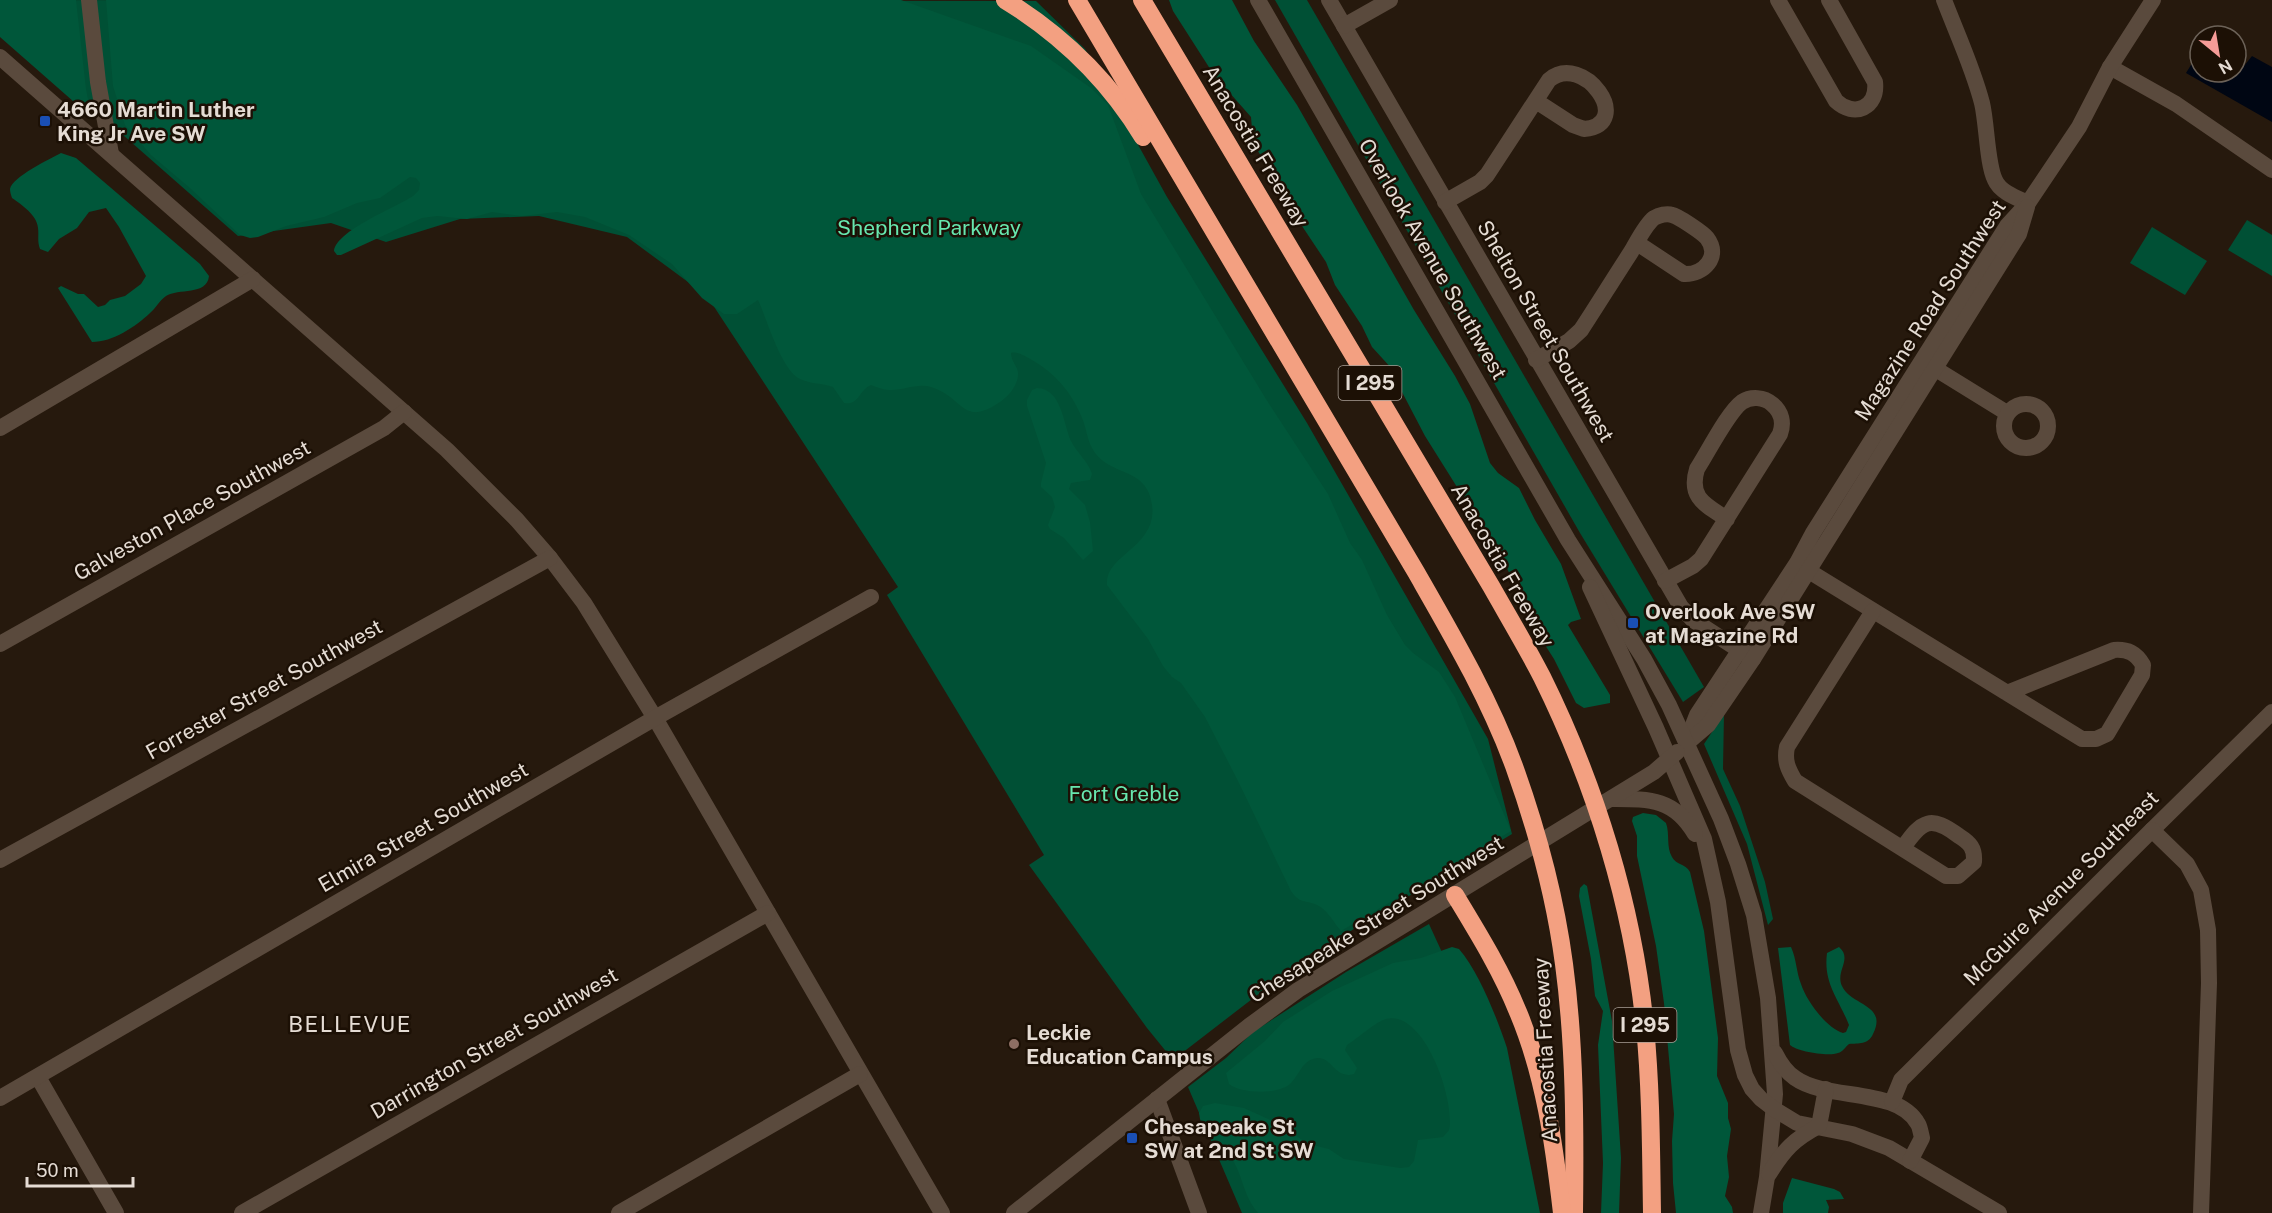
<svg xmlns="http://www.w3.org/2000/svg" width="2272" height="1213" font-family="'Public Sans',sans-serif">
<style>
.green{fill:#005035}
.forest{fill:#00573a}
.water{fill:#000613}
.lines{fill:none;stroke-linecap:round;stroke-linejoin:round}
.minor{stroke:#5a4a3d;stroke-width:16}
.tertiary{stroke:#5a4a3d;stroke-width:16}
.motorway{stroke:#f3a081;stroke-width:18}
.transit-dot{fill:#1a4fb4;stroke:#1c1005;stroke-width:2}
.education-dot{fill:#8d6e63;stroke:#1c1005;stroke-width:2}
.labels{text-anchor:middle;dominant-baseline:central;stroke-width:5;stroke-linejoin:round;paint-order:stroke}
.shield{fill:#1c1005;stroke:#a99f96;stroke-width:1.5}
.shield-label{font-size:20px;font-weight:bold;fill:#e5dcd4}
.poi-label{font-size:21px;font-weight:bold;fill:#e5dcd4;stroke:#1c1005;text-anchor:start}
.street-label{font-size:21px;fill:#e5dcd4;stroke:#1c1005}
.park-label{font-size:21px;fill:#67e7af;stroke:#1c1005}
.neighbourhood-label{font-size:22px;letter-spacing:1.5px;fill:#e5dcd4;stroke:#1c1005}
</style>
<rect width="100%" height="100%" fill="#26190d"/>
<g class="green">
<polygon points="0,0 1036,1 1085,49 1167,197 1307,423 1488,739 1512,834 1314,953 1313,952 1173,1060 1147,1028 1029,865 1044,855 887,595 898,587 707,296 627,237 539,216 460,219 386,242 331,223 238,236 0,27"/>
<polygon points="1275,0 1307,0 1704,687 1683,702 1580,533"/>
<polygon points="2247,220 2272,235 2272,276 2228,250"/>
<polygon points="2152,227 2207,261 2185,295 2130,263"/>
<polygon points="1724,714 1723,769 1740,806 1765,882 1773,919 1768,925 1747,844 1704,744"/>
<polygon points="1429,924 1523,1129 1524,1213 1242,1213 1188,1087 1226,1058 1253,1032 1346,972"/>
</g>
<g class="forest">
<polygon points="0,0 76,0 86,89 91,115 90,116 0,37"/>
<path d="M106,0H901L1031,46L1091,88L1108,105L1141,194L1266,399L1328,494L1350,543L1362,560L1387,615L1405,645L1413,653L1439,672L1455,697L1511,831L1341,931C1334,923 1327,909 1317,905C1304,899 1301,905 1291,891L1238,781L1205,717L1181,683L1172,677L1163,666L1148,639L1107,585C1104,555 1158,547 1152,505C1147,465 1108,478 1092,448C1087,439 1086,427 1082,418C1072,393 1055,373 1032,360C1025,356 1018,351 1011,353C1011,362 1019,367 1018,375C1018,385 1008,397 1000,402C962,428 964,397 931,387C917,383 903,391 889,390C883,390 877,387 871,385C859,390 859,406 844,403L833,387C822,383 810,384 800,379C781,370 767,319 758,300L737,314H724L702,298L672,264L629,235L585,217L557,212L522,216L492,212L467,219L437,216L422,218L341,255H337L334,251C337,230 395,208 413,196L419,190L420,183L416,178L410,177L380,198L357,203L324,217L286,226L258,237L250,238L240,235L190,188L151,155L125,125L113,86Z"/>
<polygon points="1169,0 1232,0 1254,41 1297,105 1414,310 1455,376 1470,404 1490,463 1498,473 1519,488 1535,520 1561,564 1581,619 1571,622 1568,625 1610,695 1610,703 1584,708 1576,703 1554,659 1538,634 1504,562 1425,436 1402,392 1393,370 1372,347 1362,326 1335,285 1326,262 1300,223 1258,151 1253,141 1251,117 1214,75 1173,11"/>
<path d="M61,153L76,158L200,264L209,276C207,296 178,288 166,296C159,301 156,308 150,313C135,327 113,342 92,342L58,288L61,286L78,294H84L98,307L105,305L110,300L125,296L141,284L146,276L119,227L106,208L89,212L77,228L59,239L48,252L40,249C37,241 39,236 38,228C37,215 22,205 12,198C11,195 10,192 10,189C12,177 50,159 61,153Z"/>
<path d="M1037,388C1062,389 1063,423 1071,441C1077,453 1088,461 1092,474L1090,480L1071,483L1069,489L1085,505L1090,522L1093,551L1083,560L1064,538L1050,529L1048,525L1055,507L1052,497L1041,487V483L1046,463L1027,406V400L1032,390Z"/>
<path d="M1643,813L1656,815L1666,823C1670,834 1666,847 1672,857C1676,865 1685,863 1690,872L1704,931L1718,1038L1717,1076L1728,1103V1118L1731,1129L1727,1156L1729,1177L1725,1196L1732,1207L1733,1213H1676L1673,1183L1672,1141L1674,1114L1664,1003L1656,946L1637,856V836L1632,821L1633,817Z"/>
<polygon points="1584,884 1587,886 1612,1021 1621,1158 1619,1213 1601,1213 1603,1163 1598,1045 1603,1011 1595,996 1591,959 1579,896 1580,888"/>
<path d="M1452,947L1459,949C1479,972 1497,1018 1507,1048L1540,1213H1258C1245,1198 1244,1183 1236,1166C1225,1141 1203,1146 1199,1113L1203,1106L1215,1103L1244,1108L1279,1124L1308,1144L1329,1149L1344,1159L1400,1168L1409,1167L1414,1161L1418,1140L1443,1137L1449,1130C1456,1103 1425,1009 1386,1019C1375,1022 1357,1039 1347,1045L1345,1050L1357,1068L1354,1074C1333,1080 1332,1053 1313,1059C1302,1062 1299,1075 1291,1083C1280,1095 1241,1094 1229,1084L1226,1073L1265,1041L1283,1022L1332,991L1393,963L1421,958Z"/>
<path d="M1791,947C1797,961 1796,971 1801,984C1806,1000 1826,1028 1843,1033L1846,1032L1849,1025C1839,999 1823,984 1827,953L1839,947C1853,959 1835,971 1842,986C1851,1006 1888,1004 1873,1034C1868,1045 1859,1043 1849,1044C1845,1047 1843,1052 1838,1053C1828,1057 1796,1051 1790,1045L1778,948Z"/>
<polygon points="1792,1178 1834,1189 1840,1192 1844,1199 1826,1200 1829,1207 1828,1213 1783,1213 1783,1203"/>
</g>
<polygon class="water" points="2199,52 2200,72 2236,72 2236,70 2240,71 2252,56 2272,67 2272,122 2186,73"/>
<g class="lines">
<g class="minor">
<polyline points="89,0 98,82 111,154"/>
<polyline points="1329,0 1681,607 1693,620 1753,659"/>
<path d="M1778,0L1836,101C1854,118 1878,108 1875,82L1829,0"/>
<path d="M1944,0C1957,34 1973,68 1982,103C1987,124 1987,164 1995,180C2000,192 2017,198 2028,203"/>
<polyline points="1344,26 1390,0"/>
<polyline points="0,57 447,450 517,520 550,558 584,603 655,718 942,1213"/>
<polyline points="2110,67 2176,104 2272,170"/>
<path d="M1445,202L1480,182L1487,175L1549,80C1583,51 1636,124 1584,129L1573,125L1536,101"/>
<path d="M1536,360L1569,341L1581,330C1598,304 1614,278 1631,252C1637,242 1645,225 1654,218C1659,215 1667,213 1672,215C1678,216 1703,233 1707,238C1721,256 1704,275 1684,274L1637,243"/>
<polyline points="1926,363 2007,413"/>
<circle cx="2026" cy="426" r="22"/>
<polyline points="0,428 253,279"/>
<path d="M1799,565L2082,739H2096L2107,734L2142,675L2143,665C2136,653 2128,649 2114,650L2007,693"/>
<path d="M1665,581L1693,566L1701,559L1780,434C1784,423 1782,412 1772,404C1764,397 1751,396 1742,402C1728,412 1707,454 1697,469C1688,498 1706,505 1727,519"/>
<path d="M1873,611L1787,747C1784,761 1788,769 1795,781L1946,876H1958L1974,862C1975,848 1970,843 1959,836C1931,815 1922,820 1903,848"/>
<polyline points="0,644 384,428 404,412"/>
<polyline points="1686,743 1697,715 1797,563 1813,533 2007,226 2028,203 2079,127 2110,67 2153,0"/>
<polyline points="1687,743 1708,725 1753,659 2019,234 2027,207"/>
<polyline points="2152,830 2272,712"/>
<polyline points="0,860 550,558"/>
<polyline points="38,1077 116,1213"/>
<polyline points="0,1098 655,718 871,597"/>
<polyline points="1157,1099 1199,1213"/>
<polyline points="242,1213 768,913"/>
<polyline points="619,1213 860,1074"/>
</g>
<g class="tertiary">
<polyline points="1258,0 1568,540 1644,659 1669,705 1721,819 1738,864 1754,915 1768,998 1775,1094 1767,1177 1761,1213"/>
<polyline points="1590,587 1656,728 1704,839 1718,902 1738,1050 1745,1075 1752,1089 1761,1099 1774,1109 1797,1123 1852,1134 1889,1148 1999,1213"/>
<path d="M1612,799C1649,799 1674,798 1695,834"/>
<path d="M1775,1053C1780,1063 1786,1072 1795,1078C1827,1101 1898,1087 1918,1124C1920,1127 1921,1134 1922,1138L1910,1161"/>
<polyline points="1892,1102 1901,1080 2152,830 2187,864 2201,890 2208,930 2209,983 2201,1213"/>
<path d="M1769,1174C1784,1150 1794,1139 1819,1126L1826,1089"/>
<polyline points="1014,1213 1249,1026 1298,990 1654,772 1677,752"/>
</g>
<g class="motorway">
<path d="M1005,0C1062,35 1109,81 1143,137"/>
<path d="M1077,0L1416,572C1452,635 1489,698 1514,766C1537,830 1555,896 1564,964C1575,1046 1575,1130 1574,1213"/>
<path d="M1142,0L1491,586C1508,616 1526,646 1542,677C1596,786 1633,907 1645,1027C1651,1089 1651,1151 1652,1213"/>
<path d="M1455,895C1478,933 1501,970 1518,1012C1545,1076 1554,1144 1562,1213"/>
</g>
</g>
<g class="transit-dot">
<rect x="39" y="115" width="12" height="12" rx="3"/>
<rect x="1627" y="617" width="12" height="12" rx="3"/>
<rect x="1126" y="1132" width="12" height="12" rx="3"/>
</g>
<circle class="education-dot" cx="1014" cy="1044" r="6"/>
<g class="labels">
<g class="shield">
<rect x="1338.5" y="366" width="63" height="34" rx="4.5"/>
<rect x="1613.5" y="1008" width="63" height="34" rx="4.5"/>
</g>
<g class="shield-label">
<text x="1370" y="383">I 295</text>
<text x="1645" y="1025">I 295</text>
</g>
<g class="poi-label">
<text x="57" y="109">4660 Martin Luther<tspan x="57" dy="24">King Jr Ave SW</tspan></text>
<text x="1645" y="611">Overlook Ave SW<tspan x="1645" dy="24">at Magazine Rd</tspan></text>
<text x="1026" y="1032">Leckie<tspan x="1026" dy="24">Education Campus</tspan></text>
<text x="1144" y="1126">Chesapeake St<tspan x="1144" dy="24">SW at 2nd St SW</tspan></text>
</g>
<g class="street-label">
<text transform="translate(1256 146) rotate(59)">Anacostia Freeway</text>
<text transform="translate(1433 259) rotate(60)">Overlook Avenue Southwest</text>
<text transform="translate(1930 310) rotate(-57)">Magazine Road Southwest</text>
<text transform="translate(1546 331) rotate(60)">Shelton Street Southwest</text>
<text transform="translate(192 510) rotate(-29)">Galveston Place Southwest</text>
<text transform="translate(1503 565) rotate(60)">Anacostia Freeway</text>
<text transform="translate(264 689) rotate(-29)">Forrester Street Southwest</text>
<text transform="translate(423 827) rotate(-30)">Elmira Street Southwest</text>
<text transform="translate(2061 888) rotate(-45)">McGuire Avenue Southeast</text>
<text transform="translate(1376 919) rotate(-32)">Chesapeake Street Southwest</text>
<text transform="translate(494 1043) rotate(-30)">Darrington Street Southwest</text>
<text transform="translate(1545 1050) rotate(-93)">Anacostia Freeway</text>
</g>
<g class="park-label">
<text x="929" y="227">Shepherd Parkway</text>
<text x="1124" y="793">Fort Greble</text>
</g>
<g class="neighbourhood-label">
<text x="350" y="1024">BELLEVUE</text>
</g>
</g>
<g transform="translate(2218 54) rotate(150)"><circle r="28" fill="#1c1005" stroke="#6c6258" stroke-width="1.5"/>
<path d="M0-4.5L10 22L0 15L-10 22Z" fill="#f59b97"/>
<text y="-9" font-size="16" font-weight="bold" text-anchor="middle" fill="#e5dcd4">N</text>
</g>
<path d="M27 1177v9h106v-9" fill="none" stroke="#e5dcd4" stroke-width="3"/>
<text x="36" y="1177" font-size="18" fill="#e5dcd4" stroke="#1c1005" stroke-width="4.5" paint-order="stroke">50 m</text>
</svg>
